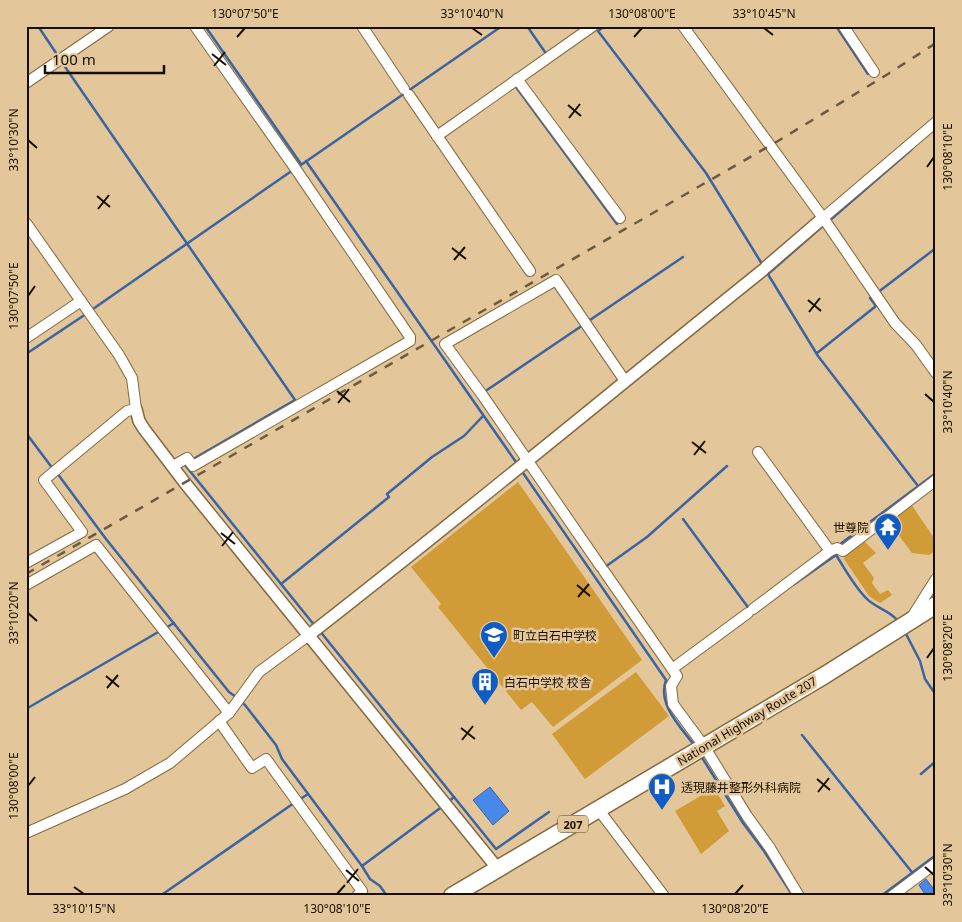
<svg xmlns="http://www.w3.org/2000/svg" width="962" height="922" font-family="'Noto Sans','Noto Sans JP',sans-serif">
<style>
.green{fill:#d19b38}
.water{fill:#4888e9;stroke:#3a64a3}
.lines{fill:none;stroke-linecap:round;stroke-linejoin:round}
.stream{stroke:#3a64a3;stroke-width:2.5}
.minor-casing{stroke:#83693f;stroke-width:12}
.tertiary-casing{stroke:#83693f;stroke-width:14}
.trunk-casing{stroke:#83693f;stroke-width:19}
.minor{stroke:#fff;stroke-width:10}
.tertiary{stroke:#fff;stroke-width:11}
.trunk{stroke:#fff;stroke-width:16}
.rail{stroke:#6c5b40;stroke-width:2.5;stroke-dasharray:9 9;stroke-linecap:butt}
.ticks{fill:none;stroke:#190f01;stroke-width:2}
.labels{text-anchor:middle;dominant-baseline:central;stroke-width:5;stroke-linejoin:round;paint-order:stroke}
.shield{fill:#e3c699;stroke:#56462f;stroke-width:1}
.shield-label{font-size:11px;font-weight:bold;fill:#190f01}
.poi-label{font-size:12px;fill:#190f01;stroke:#e3c699;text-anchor:start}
.street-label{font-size:12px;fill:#190f01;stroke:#e3c699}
.neatline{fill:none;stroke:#190f01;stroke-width:2}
.ticks-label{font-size:12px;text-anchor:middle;fill:#190f01}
</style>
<rect width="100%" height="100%" fill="#e3c699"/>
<g class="green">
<polygon points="518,482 642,660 553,727 532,702 521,710 438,607 441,604 411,567"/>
<polygon points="911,504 936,541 936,551 929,555 912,553 888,521"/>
<polygon points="863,540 876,553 863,563 874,578 872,583 880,594 888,590 892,595 880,603 869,596 844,559 846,553"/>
<polygon points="636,672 669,716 585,779 552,734"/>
<polygon points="714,788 725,806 717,811 729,831 701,854 675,811"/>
</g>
<g class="water">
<polygon points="490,787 509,811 493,825 473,800"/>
<polygon points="926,879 936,892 936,896 926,896 919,885"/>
</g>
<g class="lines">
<g class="stream">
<polyline points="38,26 58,56"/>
<polyline points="205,26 301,164"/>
<polyline points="527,26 547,55"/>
<polyline points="605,26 598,31 706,173 762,264"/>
<polyline points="836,26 868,74"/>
<polyline points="61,61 295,400 195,458"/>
<polyline points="518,85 516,87 617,224"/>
<polyline points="306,161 518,465"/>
<polyline points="298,167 502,26"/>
<polyline points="829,221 912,149"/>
<polyline points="766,271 818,356 918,486"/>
<polyline points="768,274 825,224"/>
<polyline points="877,293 936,248"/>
<polyline points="90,311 293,170"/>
<polyline points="587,322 683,257"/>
<polyline points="817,353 876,306 870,298 873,296"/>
<polyline points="26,354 86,314"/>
<polyline points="484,392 583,325"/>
<polyline points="26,433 53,469"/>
<polyline points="185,465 315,626"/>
<path d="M521,470L666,680C657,705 681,727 694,745"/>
<polyline points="57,473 106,539 229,692 236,697"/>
<polyline points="683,519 750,610"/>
<polyline points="839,545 936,473"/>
<polyline points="605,567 647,537 727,466"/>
<polyline points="281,584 389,497 387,494 432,457 464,436 483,416"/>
<path d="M793,585L836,555C845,569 854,586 866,598C875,608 890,610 898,621"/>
<polyline points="164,629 174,623"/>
<polyline points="319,630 496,849 549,812"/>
<polyline points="905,632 920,661 925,679 936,695"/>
<polyline points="240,701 245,705 276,745 282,759 362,866 443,806"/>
<polyline points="26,709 160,631"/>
<polyline points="802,735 915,876"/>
<polyline points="701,756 743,823 764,851 793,896"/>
<polyline points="921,774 936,761"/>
<polyline points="299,800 308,794"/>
<polyline points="447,803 454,797"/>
<polyline points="362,866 370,879 380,886 387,896"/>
<polyline points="160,896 294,803"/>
<polyline points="881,896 936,855"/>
</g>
<defs>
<g id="minor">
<polyline points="362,26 404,89"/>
<polyline points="683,26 826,222 895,323 916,345 936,373"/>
<polyline points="844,27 874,72"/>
<polyline points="517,79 620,218"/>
<polyline points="26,83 109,26"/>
<polyline points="409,95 530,271"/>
<polyline points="437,136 593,26"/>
<polyline points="823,218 936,122"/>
<polyline points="26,223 119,355 132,378 136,409 127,411 44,480 82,532 26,563"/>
<polyline points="26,338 81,301"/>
<polyline points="758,452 830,551"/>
<polyline points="173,466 187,458 193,466 410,341 410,337 297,171 195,26"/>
<polyline points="601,567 483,396 445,344 556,280 625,381"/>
<polyline points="604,571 677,676 671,686 673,704 704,746 747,816 770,848 799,896"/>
<polyline points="26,585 96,545 229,713"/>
<polyline points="753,609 830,551 837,548 843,551 936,480"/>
<polyline points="912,617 936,579"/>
<polyline points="672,669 748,613"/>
<polyline points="219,721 252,768 266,759 362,891 357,896"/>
<polyline points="598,809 664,896"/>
<polyline points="26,833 125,789 170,763 229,713 259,672 309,635"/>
<polyline points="892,896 936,863"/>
</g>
<g id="tertiary">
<polyline points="766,267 823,218"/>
<polyline points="136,409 139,421 144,429 185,483 498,869"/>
<path d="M309,635C462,516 611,392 763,270"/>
</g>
<polyline id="trunk" points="452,896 825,675 936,605"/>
</defs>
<use href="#minor" class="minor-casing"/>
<use href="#tertiary" class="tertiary-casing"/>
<use href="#trunk" class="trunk-casing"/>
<use href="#minor" class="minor"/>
<use href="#tertiary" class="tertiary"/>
<use href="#trunk" class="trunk"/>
<polyline class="rail" points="26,574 778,141 888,74 936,43"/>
</g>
<path class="ticks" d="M472,28L482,35M764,28L773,35M237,37L245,28M634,37L642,28M212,54L226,65M214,66L225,52M568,105L581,116M569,118L580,104M28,140L37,148M927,167L934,157M97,196L110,207M98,209L109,195M452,248L466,259M454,260L465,247M28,296L35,286M808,300L821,311M809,312L820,298M337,391L350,402M925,394L934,402M338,403L349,389M692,442L706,453M694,455L705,441M221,533L235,544M222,546L233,532M577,585L590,596M578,597L589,584M28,613L37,621M927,658L934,648M106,676L119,687M107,688L118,675M461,728L475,739M462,740L473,726M817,779L830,790M28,786L35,777M818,792L829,778M925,867L934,875M346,870L359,881M347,883L358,869M74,887L84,894M337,894L345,885M735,894L743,885"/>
<defs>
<symbol id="temple-pin" viewBox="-11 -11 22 30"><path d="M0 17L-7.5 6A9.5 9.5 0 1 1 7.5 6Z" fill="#0f5cc6" stroke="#e3c699"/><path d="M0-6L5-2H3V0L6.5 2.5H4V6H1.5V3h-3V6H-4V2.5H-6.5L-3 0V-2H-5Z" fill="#fff"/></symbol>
<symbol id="school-pin" viewBox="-11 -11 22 30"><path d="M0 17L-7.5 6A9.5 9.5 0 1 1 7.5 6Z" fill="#0f5cc6" stroke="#e3c699"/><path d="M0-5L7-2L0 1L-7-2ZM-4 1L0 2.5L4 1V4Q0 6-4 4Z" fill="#fff"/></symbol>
<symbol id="building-pin" viewBox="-11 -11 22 30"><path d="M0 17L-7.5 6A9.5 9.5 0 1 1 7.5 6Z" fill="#0f5cc6" stroke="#e3c699"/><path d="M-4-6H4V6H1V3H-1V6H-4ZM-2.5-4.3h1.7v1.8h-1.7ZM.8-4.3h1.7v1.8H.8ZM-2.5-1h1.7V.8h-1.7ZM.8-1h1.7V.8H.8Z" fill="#fff"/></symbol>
<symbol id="hospital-pin" viewBox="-11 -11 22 30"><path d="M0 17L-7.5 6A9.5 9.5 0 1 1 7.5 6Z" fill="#0f5cc6" stroke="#e3c699"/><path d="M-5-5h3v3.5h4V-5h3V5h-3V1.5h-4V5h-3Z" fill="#fff"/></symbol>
</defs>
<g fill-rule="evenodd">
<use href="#temple-pin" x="872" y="511" width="32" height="43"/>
<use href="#school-pin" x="478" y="619" width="32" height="43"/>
<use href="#building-pin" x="469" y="666" width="32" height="43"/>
<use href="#hospital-pin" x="646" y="771" width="32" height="43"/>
</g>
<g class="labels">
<rect class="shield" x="558" y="815.5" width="30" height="17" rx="4"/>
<g class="shield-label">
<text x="573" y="824">207</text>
</g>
<g class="poi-label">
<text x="869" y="527" text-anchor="end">世尊院</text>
<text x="513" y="635">町立白石中学校</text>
<text x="504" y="682">白石中学校 校舎</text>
<text x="681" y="787">透現藤井整形外科病院</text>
</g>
<g class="street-label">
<text transform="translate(747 721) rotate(-31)">National Highway Route 207</text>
</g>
</g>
<rect width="962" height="922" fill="none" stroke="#e3c699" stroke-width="55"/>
<path d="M45 65v8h119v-8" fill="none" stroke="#190f01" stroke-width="2.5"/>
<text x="52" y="65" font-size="15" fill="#190f01" stroke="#e3c699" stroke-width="4" paint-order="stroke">100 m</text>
<rect x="28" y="28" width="906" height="866" class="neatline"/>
<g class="ticks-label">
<text x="245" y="18">130°07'50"E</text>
<text x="472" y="18">33°10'40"N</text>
<text x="642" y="18">130°08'00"E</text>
<text x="764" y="18">33°10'45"N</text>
<text transform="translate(14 140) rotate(-90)" y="4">33°10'30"N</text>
<text transform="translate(948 157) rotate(-90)" y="4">130°08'10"E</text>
<text transform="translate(14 296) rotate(-90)" y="4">130°07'50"E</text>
<text transform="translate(948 402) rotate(-90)" y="4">33°10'40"N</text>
<text transform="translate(14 613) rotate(-90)" y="4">33°10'20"N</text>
<text transform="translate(948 648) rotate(-90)" y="4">130°08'20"E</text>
<text transform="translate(14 786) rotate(-90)" y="4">130°08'00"E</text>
<text transform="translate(948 875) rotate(-90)" y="4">33°10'30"N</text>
<text x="84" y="913">33°10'15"N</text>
<text x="337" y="913">130°08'10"E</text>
<text x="735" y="913">130°08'20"E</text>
</g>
</svg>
